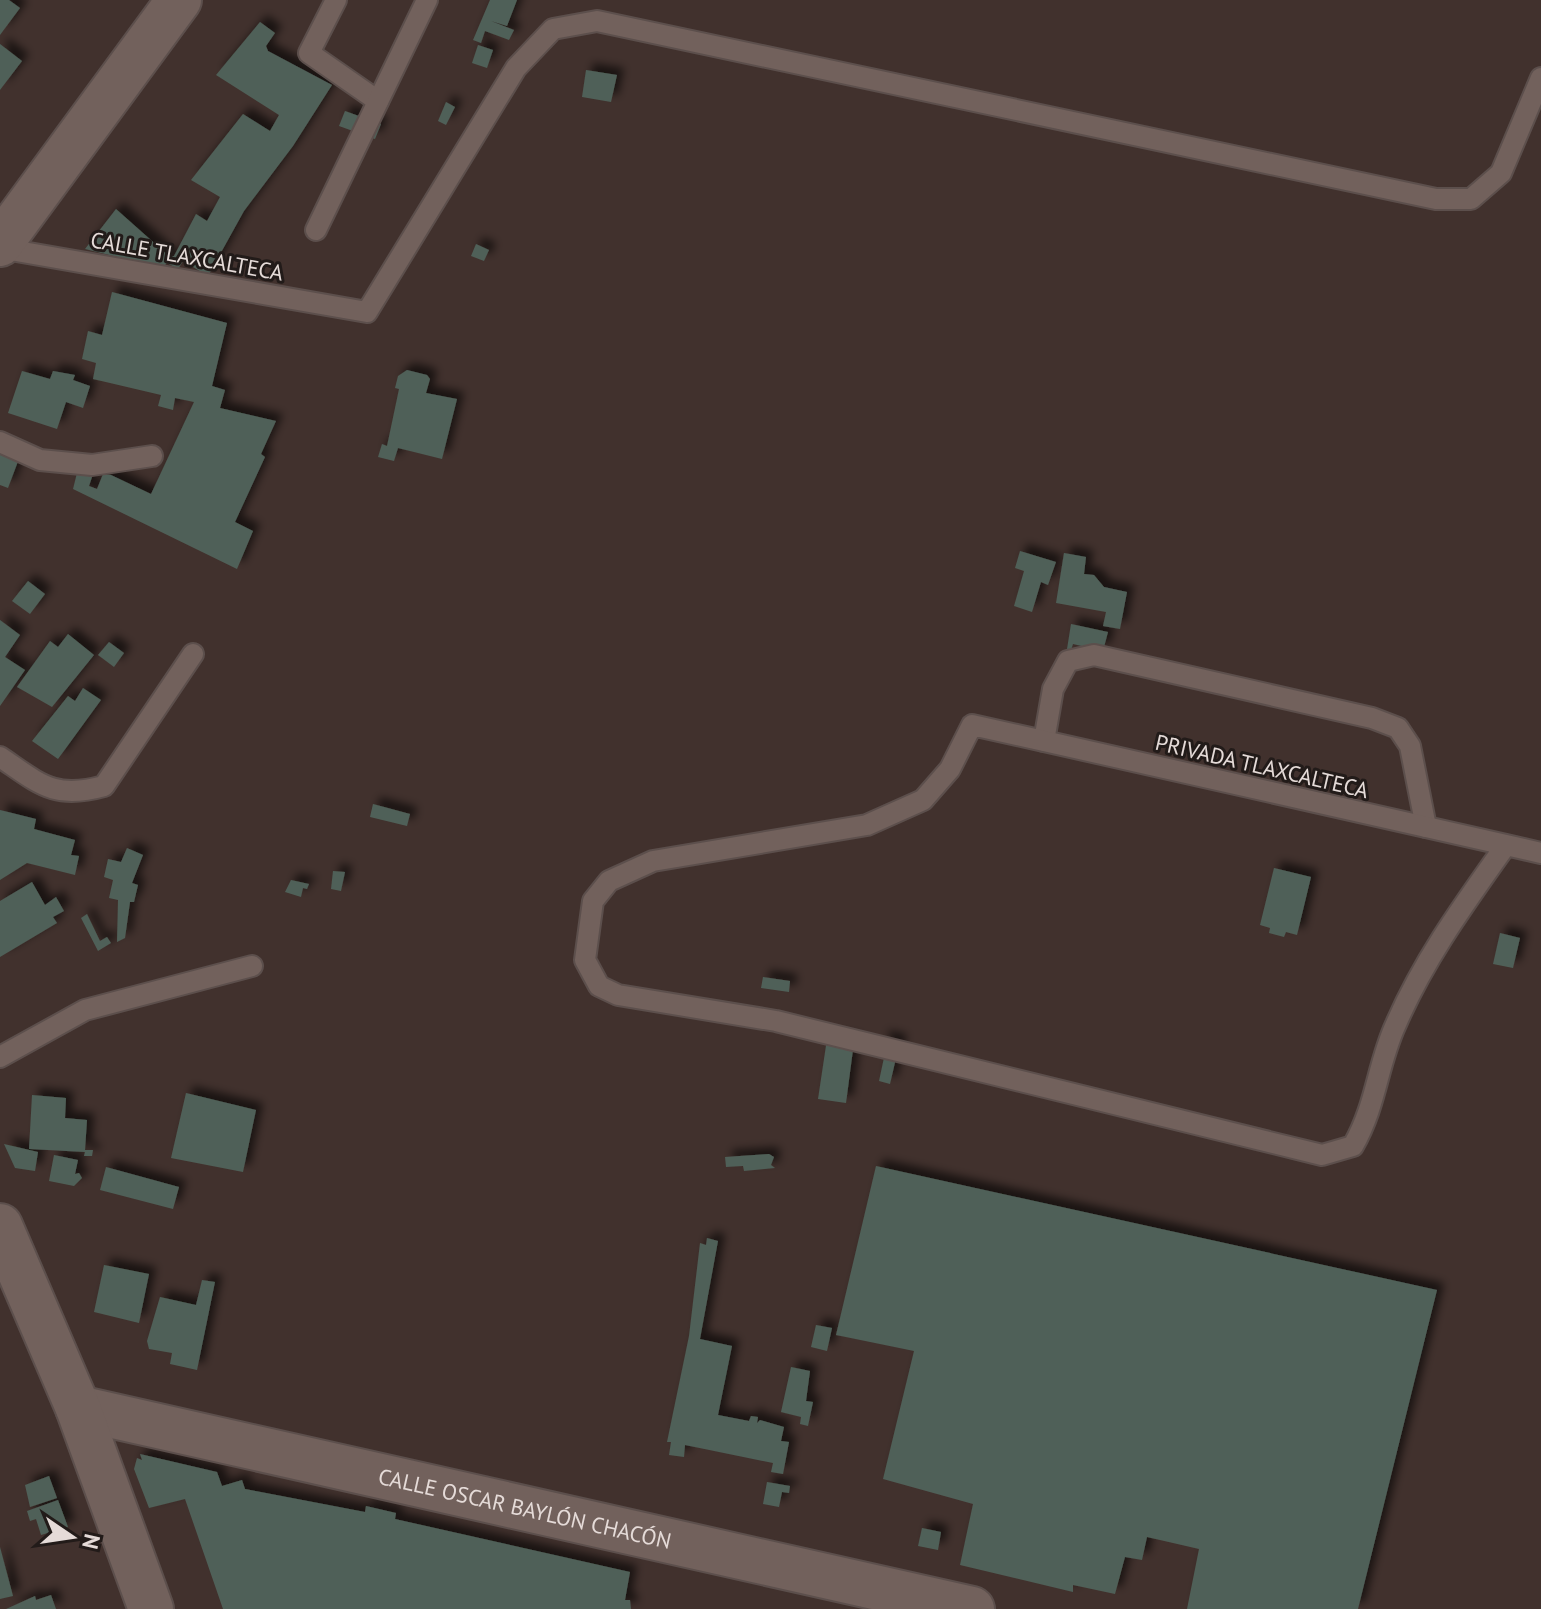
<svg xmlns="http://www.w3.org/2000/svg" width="1541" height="1609" font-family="'PT Sans',sans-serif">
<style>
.building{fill:#4f6058;filter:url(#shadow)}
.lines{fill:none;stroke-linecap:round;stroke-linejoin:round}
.service-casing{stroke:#5c4f4c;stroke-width:24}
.tertiary-casing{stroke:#5c4f4c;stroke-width:48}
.secondary-casing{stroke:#5c4f4c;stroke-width:48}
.service{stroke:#72615c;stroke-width:20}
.tertiary{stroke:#72615c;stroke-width:44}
.secondary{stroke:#72615c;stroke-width:44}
.labels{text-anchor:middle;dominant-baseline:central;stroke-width:6;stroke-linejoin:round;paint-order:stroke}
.street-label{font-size:22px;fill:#e5dbd8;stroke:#221b19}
</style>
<defs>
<filter id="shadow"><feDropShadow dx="7" dy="-7" stdDeviation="4" flood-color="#0009"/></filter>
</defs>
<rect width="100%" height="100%" fill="#41312d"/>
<g class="building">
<polygon points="0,0 9,0 20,8 0,35"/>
<polygon points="490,0 517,0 507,26 491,21 514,30 509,40 485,31 481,43 473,40"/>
<polygon points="260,22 275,33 266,46 268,51 332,85 293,146 244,211 208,276 183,261 178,269 167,263 162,268 85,249 116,209 170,257 174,256 196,214 207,221 220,197 191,180 243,114 270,131 279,115 216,75"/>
<polygon points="0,44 22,61 0,90"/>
<polygon points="478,45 493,50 487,68 472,63"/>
<polygon points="586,70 617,75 611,102 582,97"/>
<polygon points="446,102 455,107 446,125 438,121"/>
<polygon points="345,111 381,124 375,139 339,126"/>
<polygon points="476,244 489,250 484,261 471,256"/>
<polygon points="112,292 227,323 212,386 225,390 220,408 276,421 261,454 265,457 235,522 253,531 237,569 73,489 77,473 92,477 89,486 97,489 103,474 111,475 151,494 194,402 175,398 173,410 158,406 161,395 93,379 96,363 82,359 88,331 102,335"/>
<polygon points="407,370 427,375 430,379 426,393 457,399 442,459 398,448 394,461 378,457 382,444 387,446 399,389 395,388 398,376"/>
<polygon points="22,371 50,379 53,371 75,375 73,380 90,386 83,408 66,402 57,429 8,413"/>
<polygon points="0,449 20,456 8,488 0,485"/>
<polygon points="1020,551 1056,562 1048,585 1041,582 1032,612 1014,606 1024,571 1015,568"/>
<polygon points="1064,553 1086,557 1084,574 1094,575 1104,587 1127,592 1120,629 1103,626 1106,612 1056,603"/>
<polygon points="28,581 45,594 30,614 12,601"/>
<polygon points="0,620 20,635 5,657 25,670 0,706"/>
<polygon points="1071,624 1108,632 1103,651 1073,644 1071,650 1067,649"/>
<polygon points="68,634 94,655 52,707 17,687 50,641 58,647"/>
<polygon points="109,642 124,653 114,667 98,655"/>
<polygon points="83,688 101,700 58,759 32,741 68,696 75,701"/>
<polygon points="373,804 410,814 407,826 370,817"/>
<polygon points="0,810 36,819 34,829 75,840 71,855 79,856 75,875 27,863 0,880"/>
<polygon points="127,848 143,855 132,883 138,885 134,902 130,902 125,938 117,942 118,900 109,898 113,880 104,877 108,859 121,862"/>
<polygon points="1274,868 1311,877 1297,935 1286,932 1284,937 1269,933 1270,928 1260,925"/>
<polygon points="333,871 345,872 341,891 331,889"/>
<polygon points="291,880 309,884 307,889 303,888 301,897 285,892"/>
<polygon points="32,882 45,905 56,897 64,911 53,917 57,923 0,957 0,901"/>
<polygon points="87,914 100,941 107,937 111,943 98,951 81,918"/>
<polygon points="1500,933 1520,938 1513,968 1493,964"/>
<polygon points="763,977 790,981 789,992 761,988"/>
<polygon points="881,1037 900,1041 890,1084 879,1081 885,1053"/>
<polygon points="827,1039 854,1042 846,1103 818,1099"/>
<polygon points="186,1093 256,1110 243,1172 171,1158"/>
<polygon points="32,1095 66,1098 65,1118 87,1120 85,1150 93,1150 92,1156 84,1156 85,1152 29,1149"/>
<polygon points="4,1144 38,1152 35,1171 15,1168"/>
<polygon points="769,1154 774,1157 771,1165 775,1168 744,1171 743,1166 726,1167 725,1157"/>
<polygon points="54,1155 78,1160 75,1174 79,1173 82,1178 74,1186 49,1181"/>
<polygon points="876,1166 1437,1290 1358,1609 1187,1609 1199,1549 1147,1537 1142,1560 1125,1557 1115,1594 1073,1585 1073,1592 960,1565 973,1504 883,1479 914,1351 836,1335"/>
<polygon points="106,1167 179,1187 173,1209 100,1190"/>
<polygon points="707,1238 718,1241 700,1339 732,1346 718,1415 749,1421 751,1416 758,1417 757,1423 760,1420 784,1427 781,1441 789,1442 783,1474 771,1472 773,1463 685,1445 684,1457 669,1455 671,1442 667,1442 689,1336 700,1243 706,1245"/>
<polygon points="104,1265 149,1274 139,1323 94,1312"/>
<polygon points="202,1280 215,1282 197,1370 170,1364 172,1353 149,1349 147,1341 160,1297 196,1305"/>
<polygon points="816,1325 832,1328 827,1351 811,1347"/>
<polygon points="791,1367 810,1371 806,1401 813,1402 808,1426 800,1424 801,1417 781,1412"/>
<polygon points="140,1454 217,1472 222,1486 242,1480 245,1489 365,1512 366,1506 396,1513 395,1519 630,1572 625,1600 630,1600 631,1609 223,1609 185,1499 149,1508 134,1469 137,1458 142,1460"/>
<polygon points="49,1476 57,1498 30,1507 25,1485"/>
<polygon points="767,1482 790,1486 789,1493 782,1492 779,1507 763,1504"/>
<polygon points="58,1500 68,1527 41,1535 36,1519 30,1521 27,1511"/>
<polygon points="922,1528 941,1532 938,1550 918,1546"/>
<polygon points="0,1547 13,1596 0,1599"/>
<polygon points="51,1595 56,1609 6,1609 35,1596 36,1600"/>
</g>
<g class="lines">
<defs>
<g id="service">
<polyline points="336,0 309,53 378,101"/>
<polyline points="316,230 427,0"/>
<polyline points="0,248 367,312 516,68 553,29 597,21 1436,199 1471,199 1501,173 1541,78"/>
<polyline points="0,442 40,460 92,465 152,456"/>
<polyline points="1044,741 1053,689 1068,661 1094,655 1372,718 1398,728 1410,746 1426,827"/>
<path d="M0,757C40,784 54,800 104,786L193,654"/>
<path d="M1506,845C1465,903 1424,959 1396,1024C1377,1065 1377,1104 1353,1146L1322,1155L776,1021L618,995L599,986L585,960L593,901L609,881L653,861L867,825L923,800L950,769L972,725L1044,741L1506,845L1541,853"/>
<polyline points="0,1057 85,1010 252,966"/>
</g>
<g id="tertiary">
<path id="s1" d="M78,1408L972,1609"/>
</g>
<g id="secondary">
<polyline points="0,244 179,0"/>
<polyline points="0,1226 78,1408 151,1609"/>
</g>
</defs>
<use href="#service" class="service-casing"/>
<use href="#tertiary" class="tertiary-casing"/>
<use href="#secondary" class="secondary-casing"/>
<use href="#service" class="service"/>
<use href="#tertiary" class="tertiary"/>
<use href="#secondary" class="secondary"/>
</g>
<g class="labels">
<g class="street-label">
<text transform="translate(187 256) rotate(10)">CALLE TLAXCALTECA</text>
<text transform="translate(1262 766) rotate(13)">PRIVADA TLAXCALTECA</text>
<text stroke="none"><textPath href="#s1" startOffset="458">CALLE OSCAR BAYLÓN CHACÓN</textPath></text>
</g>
</g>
<g transform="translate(72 1537) rotate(103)" stroke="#221b19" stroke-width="6" paint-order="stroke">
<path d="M0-6L14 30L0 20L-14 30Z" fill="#e5dbd8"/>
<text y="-12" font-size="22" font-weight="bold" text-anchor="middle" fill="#e5dbd8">N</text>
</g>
</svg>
